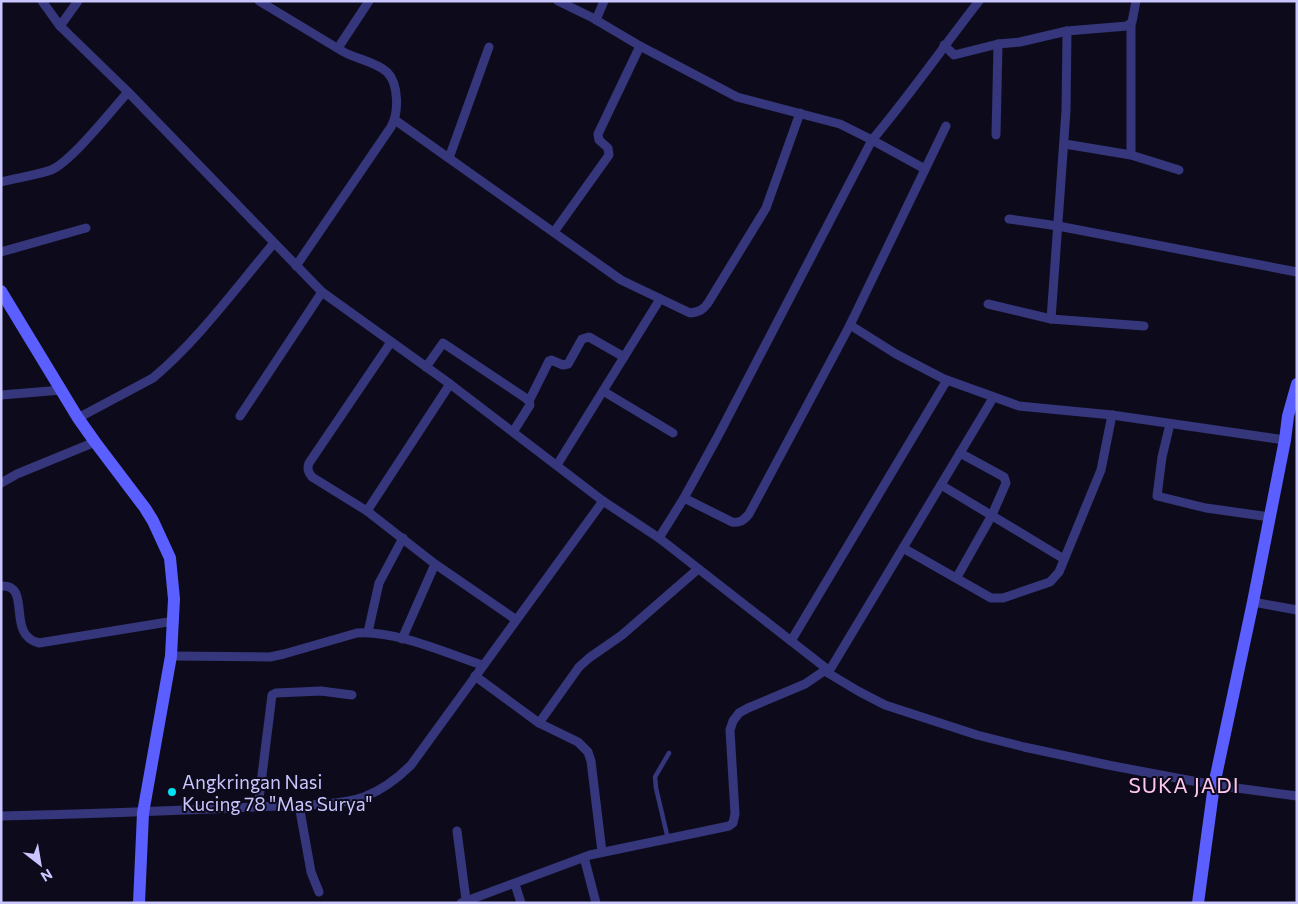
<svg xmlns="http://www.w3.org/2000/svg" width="1298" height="904" font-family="Commissioner,sans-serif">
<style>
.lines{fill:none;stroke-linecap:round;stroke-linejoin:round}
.lane{stroke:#35367b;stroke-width:4.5}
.street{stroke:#35367b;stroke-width:9}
.secondary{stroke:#5c5fff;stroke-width:12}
.poi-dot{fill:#00e2f0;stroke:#0d0b1b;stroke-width:2}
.labels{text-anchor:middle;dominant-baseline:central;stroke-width:4;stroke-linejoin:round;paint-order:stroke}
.poi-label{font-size:19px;fill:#c9c5ff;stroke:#0d0b1b;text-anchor:start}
.quarter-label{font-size:21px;letter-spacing:1px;fill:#ffc7ed;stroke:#0d0b1b}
</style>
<rect width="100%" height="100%" fill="#0d0b1b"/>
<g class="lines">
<polyline class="lane" points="668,839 656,788 655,777 669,753"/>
<g class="street">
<polyline points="42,1 60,26 128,92 322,292 450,384 603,501 659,538 827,669 828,673 858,691 885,705 977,735 1024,747 1108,765 1214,785 1297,796"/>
<path d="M259,1C286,17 314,34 342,51C355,59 375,61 387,72C399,84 399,113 391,127L296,266"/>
<polyline points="558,1 591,17 640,46 737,97 840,124 872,140 925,169"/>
<polyline points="596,20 604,1"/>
<polyline points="60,26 78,1"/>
<polyline points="944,45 954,55 998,44 1020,42 1067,31 1127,26 1132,22 1136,1"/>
<polyline points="338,48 369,1"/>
<path d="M395,120L621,280L690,313C699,312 703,310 708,303L766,208L800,113"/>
<polyline points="996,135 998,44"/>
<polyline points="1065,144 1131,155 1131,24"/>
<polyline points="1131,155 1179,170"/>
<polyline points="449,158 489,47"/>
<path d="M1,182C16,178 37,175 51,170C71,162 112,110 128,92"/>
<polyline points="1009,219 1058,226 1297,272"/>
<polyline points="554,232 609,155 608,148 599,140 598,134 640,46"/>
<polyline points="1,252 86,228"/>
<polyline points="988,304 1051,319 1144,326"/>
<polyline points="1051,319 1066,111 1067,31"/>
<polyline points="850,325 896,354 944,379 1019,406 1112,415 1285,440"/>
<path d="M391,342L309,463C307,469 308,472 312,477L367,511L435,564L515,619"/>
<polyline points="426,367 443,343 524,397 529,401 530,405 513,432"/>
<polyline points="603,391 673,433"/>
<polyline points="1,395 62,390"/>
<polyline points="529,401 549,361 551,360 563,365 568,364 582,339 589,337 624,357"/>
<polyline points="240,416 322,292"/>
<path d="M78,418L153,378C199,339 235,289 274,243"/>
<polyline points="1170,424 1162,457 1157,496 1206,508 1270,517"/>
<polyline points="557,465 660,299"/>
<polyline points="1,483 17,474 95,442"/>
<polyline points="941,485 1064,559"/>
<path d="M684,498L732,522C740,523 743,521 749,514L850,325L946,126"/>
<polyline points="367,511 450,384"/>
<path d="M659,538L684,498L718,436L872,140C910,95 943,47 979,1"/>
<polyline points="903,548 991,598 1003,598 1050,582 1059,572 1101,470 1112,415"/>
<polyline points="957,577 992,515 1006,483 1004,477 960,453"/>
<path d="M1,586C33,584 5,635 39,643L174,621"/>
<polyline points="1253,602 1297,610"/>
<polyline points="368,632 379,583 403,538"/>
<polyline points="402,639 435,564"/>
<polyline points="791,641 947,380"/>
<path d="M171,656L270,657L284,654L357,633C395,630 446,653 482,665"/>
<polyline points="828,673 993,398"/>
<polyline points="475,676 539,723 578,742 588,752 591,761 602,852"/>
<polyline points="539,723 579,667 589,658 622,635 698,569"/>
<polyline points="299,805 311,872 319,892"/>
<polyline points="258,807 272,695 276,693 321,691 352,695"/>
<path d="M1,816C86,814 170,811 255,807C287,805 335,807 364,797C382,790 398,778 411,765L603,501"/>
<polyline points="457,831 466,900"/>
<polyline points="584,857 596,903"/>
<polyline points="515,884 521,903"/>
<polyline points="461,903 590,855 729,826 733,823 735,814 730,730 733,721 739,713 748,708 805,684 827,669"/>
</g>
<g class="secondary">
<polyline points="1,291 78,418 95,442 145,508 153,521 170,558 174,599 171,656 143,813 139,903"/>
<polyline points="1198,903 1214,785 1253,602 1285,440 1288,416 1297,384"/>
</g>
</g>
<circle class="poi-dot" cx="172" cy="792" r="5"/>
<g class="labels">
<g class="poi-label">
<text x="182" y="781">Angkringan Nasi<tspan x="182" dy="22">Kucing 78 "Mas Surya"</tspan></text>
</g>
<g class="quarter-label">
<text x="1184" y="784">SUKA JADI</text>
</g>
</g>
<rect width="1298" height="904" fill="none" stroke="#c9c5ff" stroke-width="5"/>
<g transform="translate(40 864) rotate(149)" stroke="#0d0b1b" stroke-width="4" paint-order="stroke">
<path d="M0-4L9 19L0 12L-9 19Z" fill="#c9c5ff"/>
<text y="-8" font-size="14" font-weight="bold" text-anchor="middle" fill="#c9c5ff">N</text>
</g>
</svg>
